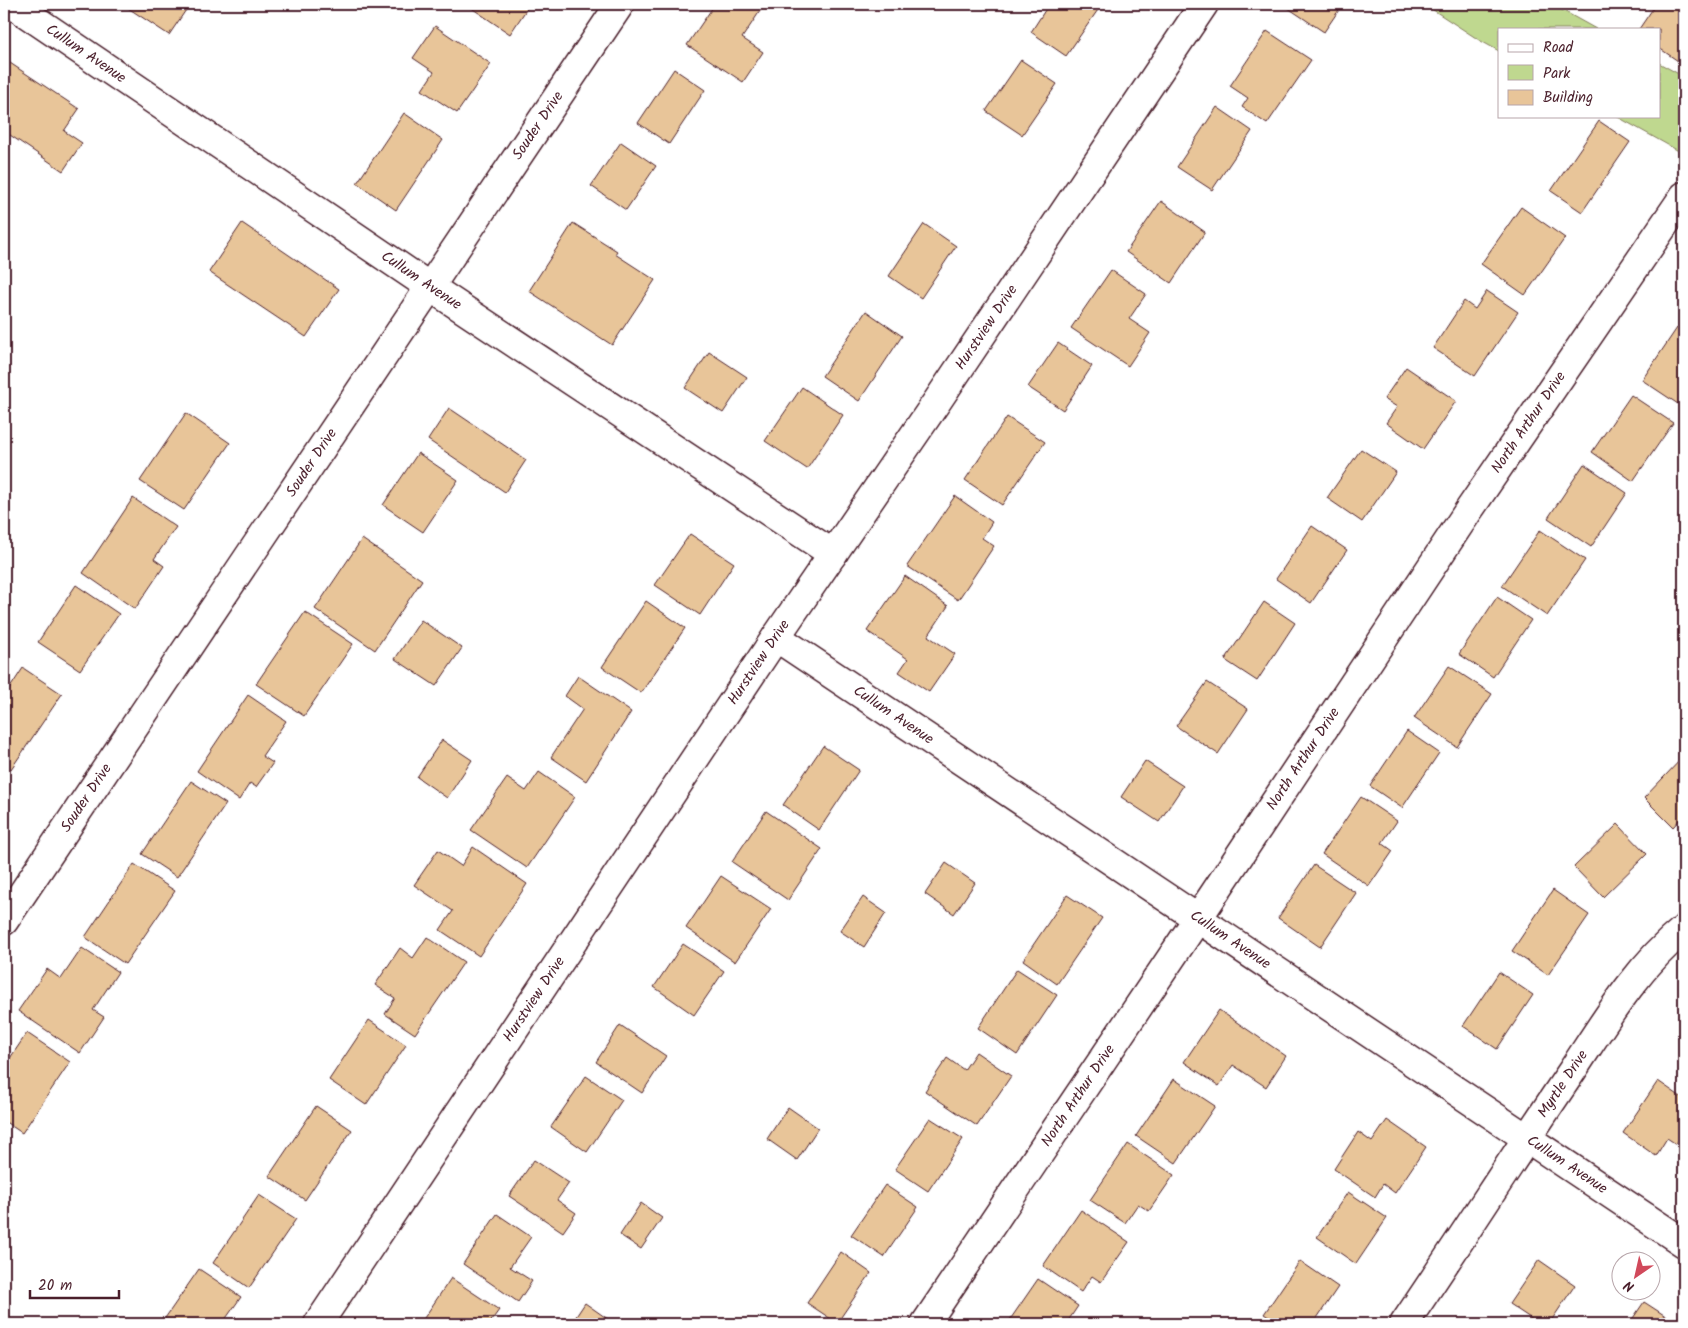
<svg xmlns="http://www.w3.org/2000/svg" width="1688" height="1328" font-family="Kalam,sans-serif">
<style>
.green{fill:#bfd88f;stroke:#847c5d}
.building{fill:#e8c599;stroke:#4a1f2b}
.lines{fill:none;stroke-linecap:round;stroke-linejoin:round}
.minor-casing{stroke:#4a1f2b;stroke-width:31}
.tertiary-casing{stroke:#4a1f2b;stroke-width:31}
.minor{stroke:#fff;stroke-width:28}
.tertiary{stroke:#fff;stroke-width:28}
.labels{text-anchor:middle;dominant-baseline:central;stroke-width:4;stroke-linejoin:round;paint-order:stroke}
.street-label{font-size:15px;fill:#4a1f2b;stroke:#fff}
</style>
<rect width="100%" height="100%" fill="#fff"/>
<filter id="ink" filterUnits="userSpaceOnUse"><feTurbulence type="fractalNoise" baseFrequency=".02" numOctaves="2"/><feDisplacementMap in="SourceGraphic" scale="10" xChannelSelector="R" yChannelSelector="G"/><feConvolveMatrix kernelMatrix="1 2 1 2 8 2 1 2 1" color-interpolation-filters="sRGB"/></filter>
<g filter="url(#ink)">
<g class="green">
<polygon points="1424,4 1551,4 1596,29 1499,29 1499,51 1479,40"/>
<polygon points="1659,63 1684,77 1684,154 1616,116 1659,116"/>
</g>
<g class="building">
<polygon points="127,4 190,4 169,35 125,6"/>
<polygon points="472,4 530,4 510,34 470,7"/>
<polygon points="715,4 762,4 764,5 742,38 763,52 743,82 687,45"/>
<polygon points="1049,4 1102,4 1066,56 1031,32"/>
<polygon points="1287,4 1343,4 1324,32 1285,6"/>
<polygon points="1656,4 1684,4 1684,58 1681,63 1659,48 1659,29 1639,29"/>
<polygon points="435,26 491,64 457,113 422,90 434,72 413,58"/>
<polygon points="1267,31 1311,60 1267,124 1242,107 1248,98 1230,86"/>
<polygon points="4,59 79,109 64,131 82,143 63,171 4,131"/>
<polygon points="1021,60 1057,84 1022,135 986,111"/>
<polygon points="674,69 705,90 669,144 638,123"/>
<polygon points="1217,107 1252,131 1212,190 1177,167"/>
<polygon points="404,113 443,140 396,210 357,183"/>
<polygon points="1599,121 1630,142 1582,212 1551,191"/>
<polygon points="621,142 656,166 626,210 591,186"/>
<polygon points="1161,201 1205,232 1171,283 1126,252"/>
<polygon points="1521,207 1565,238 1525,295 1481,264"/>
<polygon points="242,223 339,289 306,337 209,272"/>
<polygon points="573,223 617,251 615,254 655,280 612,345 529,291"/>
<polygon points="924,224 956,246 921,298 889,276"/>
<polygon points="1111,270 1146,294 1129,319 1150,333 1128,366 1071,328"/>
<polygon points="1487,291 1518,312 1475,376 1433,348 1464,301 1475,309"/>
<polygon points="866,311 902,336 859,401 822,376"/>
<polygon points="1677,328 1684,332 1684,408 1642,380"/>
<polygon points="1058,343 1092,366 1063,410 1028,387"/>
<polygon points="709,352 747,377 723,413 685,388"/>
<polygon points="1406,367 1456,401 1423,449 1386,423 1397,407 1384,399"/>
<polygon points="802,387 843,415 807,469 765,441"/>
<polygon points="1631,395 1673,423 1633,481 1592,452"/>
<polygon points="449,408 526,460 505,492 428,440"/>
<polygon points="186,413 230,443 184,510 140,481"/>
<polygon points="1007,417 1045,442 1002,505 965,480"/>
<polygon points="1361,449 1396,472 1362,522 1327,498"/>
<polygon points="418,453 458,480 423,532 383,505"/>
<polygon points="1584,464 1627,493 1591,547 1548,518"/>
<polygon points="955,496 992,522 982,538 994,546 958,600 907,566"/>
<polygon points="133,498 176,527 154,559 164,566 135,609 83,573"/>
<polygon points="1312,526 1347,550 1311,603 1276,579"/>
<polygon points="1540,530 1585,560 1547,616 1502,586"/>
<polygon points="690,534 734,563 700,615 655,585"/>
<polygon points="362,539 422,580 375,650 315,609"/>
<polygon points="905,576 948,606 928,636 955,654 929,692 899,672 908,659 867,631"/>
<polygon points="76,585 119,614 80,670 38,642"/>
<polygon points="1497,597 1531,620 1493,677 1459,654"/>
<polygon points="646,601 685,628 641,693 602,667"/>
<polygon points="1264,602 1295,623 1257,681 1225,660"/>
<polygon points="305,612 353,644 304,716 256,684"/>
<polygon points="421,620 462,648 436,686 395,659"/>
<polygon points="1449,666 1492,694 1457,747 1414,718"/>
<polygon points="23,668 62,694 11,769 4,765 4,697"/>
<polygon points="578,676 631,712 586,781 551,757 583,709 565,696"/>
<polygon points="1207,682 1248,709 1218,754 1176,726"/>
<polygon points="248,695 286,721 262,756 273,763 256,787 250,783 239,800 197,771"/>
<polygon points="1407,731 1439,753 1402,808 1370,786"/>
<polygon points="442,740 472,760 447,798 417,777"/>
<polygon points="823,746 859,770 819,830 783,805"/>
<polygon points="1684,756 1684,815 1673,827 1644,798"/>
<polygon points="1145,761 1183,786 1159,822 1121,797"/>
<polygon points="539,772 575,797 527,868 471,830 507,778 526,791"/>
<polygon points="191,781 226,804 177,877 142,854"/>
<polygon points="1361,797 1397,821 1382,843 1393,851 1369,886 1322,854"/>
<polygon points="766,811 822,849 788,900 732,862"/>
<polygon points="1618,824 1647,854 1603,897 1574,867"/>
<polygon points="473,847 527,884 479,956 440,930 453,911 414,885 438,850 461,866"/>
<polygon points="946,863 975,883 954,914 925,894"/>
<polygon points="134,864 175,891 125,964 85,937"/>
<polygon points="1314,865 1356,893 1320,947 1278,918"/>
<polygon points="721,876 771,909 735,962 686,928"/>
<polygon points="1553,890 1589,915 1548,975 1512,951"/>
<polygon points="1067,895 1102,918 1057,984 1023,960"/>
<polygon points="863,897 886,913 864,947 840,931"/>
<polygon points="427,937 464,962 415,1034 385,1014 395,998 375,985 400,948 413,958"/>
<polygon points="683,944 724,971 694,1015 654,987"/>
<polygon points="82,948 118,972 93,1010 104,1017 80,1053 18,1011 47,969 61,979"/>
<polygon points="1017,969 1057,995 1017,1055 978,1028"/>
<polygon points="1499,972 1533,995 1497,1049 1463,1026"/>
<polygon points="1219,1010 1286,1056 1266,1087 1233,1065 1219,1086 1184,1062"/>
<polygon points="369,1020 406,1045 366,1105 329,1080"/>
<polygon points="620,1025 666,1056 642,1093 596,1062"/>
<polygon points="27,1033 70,1062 22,1133 4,1121 4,1067"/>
<polygon points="976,1052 1011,1076 977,1126 925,1091 947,1058 964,1070"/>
<polygon points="586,1076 622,1100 587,1152 551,1127"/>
<polygon points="1174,1079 1215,1106 1176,1163 1136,1136"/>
<polygon points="1658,1081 1684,1099 1684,1131 1676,1144 1667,1138 1656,1156 1623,1133"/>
<polygon points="316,1106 352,1130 305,1200 269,1176"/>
<polygon points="788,1107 818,1128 797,1160 767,1139"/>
<polygon points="930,1118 963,1139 928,1191 895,1169"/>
<polygon points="1387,1120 1426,1147 1395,1193 1383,1184 1375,1197 1334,1169 1358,1132 1372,1142"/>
<polygon points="1128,1144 1174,1175 1149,1211 1138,1204 1125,1223 1090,1200"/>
<polygon points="534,1160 569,1183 557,1200 576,1213 563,1232 509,1196"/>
<polygon points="885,1185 918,1207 884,1257 851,1235"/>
<polygon points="1348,1192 1387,1218 1356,1264 1317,1237"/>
<polygon points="259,1195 296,1219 249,1288 213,1263"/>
<polygon points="641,1203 662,1218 641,1249 620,1235"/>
<polygon points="1081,1210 1129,1242 1101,1282 1092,1276 1081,1292 1043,1266"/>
<polygon points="497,1214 531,1237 510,1267 532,1281 518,1302 463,1264"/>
<polygon points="841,1252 871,1273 837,1323 807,1303"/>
<polygon points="1539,1260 1575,1285 1549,1324 1539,1324 1509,1304"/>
<polygon points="1300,1261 1338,1287 1313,1324 1279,1324 1264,1314"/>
<polygon points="199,1269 241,1297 222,1324 161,1324"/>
<polygon points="451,1278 499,1310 489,1324 420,1324"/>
<polygon points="1038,1279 1078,1306 1066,1324 1007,1324"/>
<polygon points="1644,1302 1678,1324 1629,1324"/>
<polygon points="585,1303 612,1322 611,1324 571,1324"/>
</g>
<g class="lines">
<defs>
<g id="minor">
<path id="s1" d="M12,4L430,287L833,554"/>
<path id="s2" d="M776,637L1684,1243"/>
<path id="s3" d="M4,921L620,4"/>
<path id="s4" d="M925,1324L1198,918L1467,513L1684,196"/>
<path id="s5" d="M1404,1324C1461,1240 1515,1155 1572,1071C1605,1021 1637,967 1684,929"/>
</g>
<g id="tertiary">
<path id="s6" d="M318,1324L776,637L938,400L1204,4"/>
</g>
</defs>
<use href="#minor" class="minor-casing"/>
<use href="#tertiary" class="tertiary-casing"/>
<use href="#minor" class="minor"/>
<use href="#tertiary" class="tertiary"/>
</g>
</g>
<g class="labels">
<g class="street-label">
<text stroke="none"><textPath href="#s1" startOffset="89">Cullum Avenue</textPath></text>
<text stroke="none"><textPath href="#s3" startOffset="958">Souder Drive</textPath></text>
<text stroke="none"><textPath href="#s1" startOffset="494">Cullum Avenue</textPath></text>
<text stroke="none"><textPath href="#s6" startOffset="1200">Hurstview Drive</textPath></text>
<text stroke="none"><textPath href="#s4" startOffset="1085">North Arthur Drive</textPath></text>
<text stroke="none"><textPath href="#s3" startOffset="552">Souder Drive</textPath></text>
<text stroke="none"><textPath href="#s6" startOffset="795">Hurstview Drive</textPath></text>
<text stroke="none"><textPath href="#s2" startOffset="141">Cullum Avenue</textPath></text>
<text stroke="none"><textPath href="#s4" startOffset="680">North Arthur Drive</textPath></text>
<text stroke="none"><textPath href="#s3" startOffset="148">Souder Drive</textPath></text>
<text stroke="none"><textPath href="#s2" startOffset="546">Cullum Avenue</textPath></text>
<text stroke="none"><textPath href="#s6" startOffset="390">Hurstview Drive</textPath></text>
<text stroke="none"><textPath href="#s5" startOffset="288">Myrtle Drive</textPath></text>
<text stroke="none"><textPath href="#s4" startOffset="275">North Arthur Drive</textPath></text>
<text stroke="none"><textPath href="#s2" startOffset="951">Cullum Avenue</textPath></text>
</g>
</g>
<rect width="1688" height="1328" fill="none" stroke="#fff" stroke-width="20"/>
<rect x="10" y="10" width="1668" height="1308" fill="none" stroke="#4a1f2b" stroke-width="2" filter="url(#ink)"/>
<rect x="1498" y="28" width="162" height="90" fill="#ffffff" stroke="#b7a5aa"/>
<rect x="1508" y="44" width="25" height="8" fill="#ffffff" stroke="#b7a5aa"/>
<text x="1543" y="52" font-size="15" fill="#4a1f2b">Road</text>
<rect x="1508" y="65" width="25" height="15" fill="#bfd88f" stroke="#b7a5aa"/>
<text x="1543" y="78" font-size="15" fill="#4a1f2b">Park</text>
<rect x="1508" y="90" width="25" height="15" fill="#e8c599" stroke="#b7a5aa"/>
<text x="1543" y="102" font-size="15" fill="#4a1f2b">Building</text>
<g transform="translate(1636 1276) rotate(214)"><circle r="24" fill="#ffffff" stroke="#b7a5aa"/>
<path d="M0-4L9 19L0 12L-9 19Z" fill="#d1495b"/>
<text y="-8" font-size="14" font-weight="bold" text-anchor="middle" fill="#4a1f2b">N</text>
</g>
<path d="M30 1290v8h89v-8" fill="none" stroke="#4a1f2b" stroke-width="2.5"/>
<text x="38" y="1290" font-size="15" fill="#4a1f2b" stroke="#ffffff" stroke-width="4" paint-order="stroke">20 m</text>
</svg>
